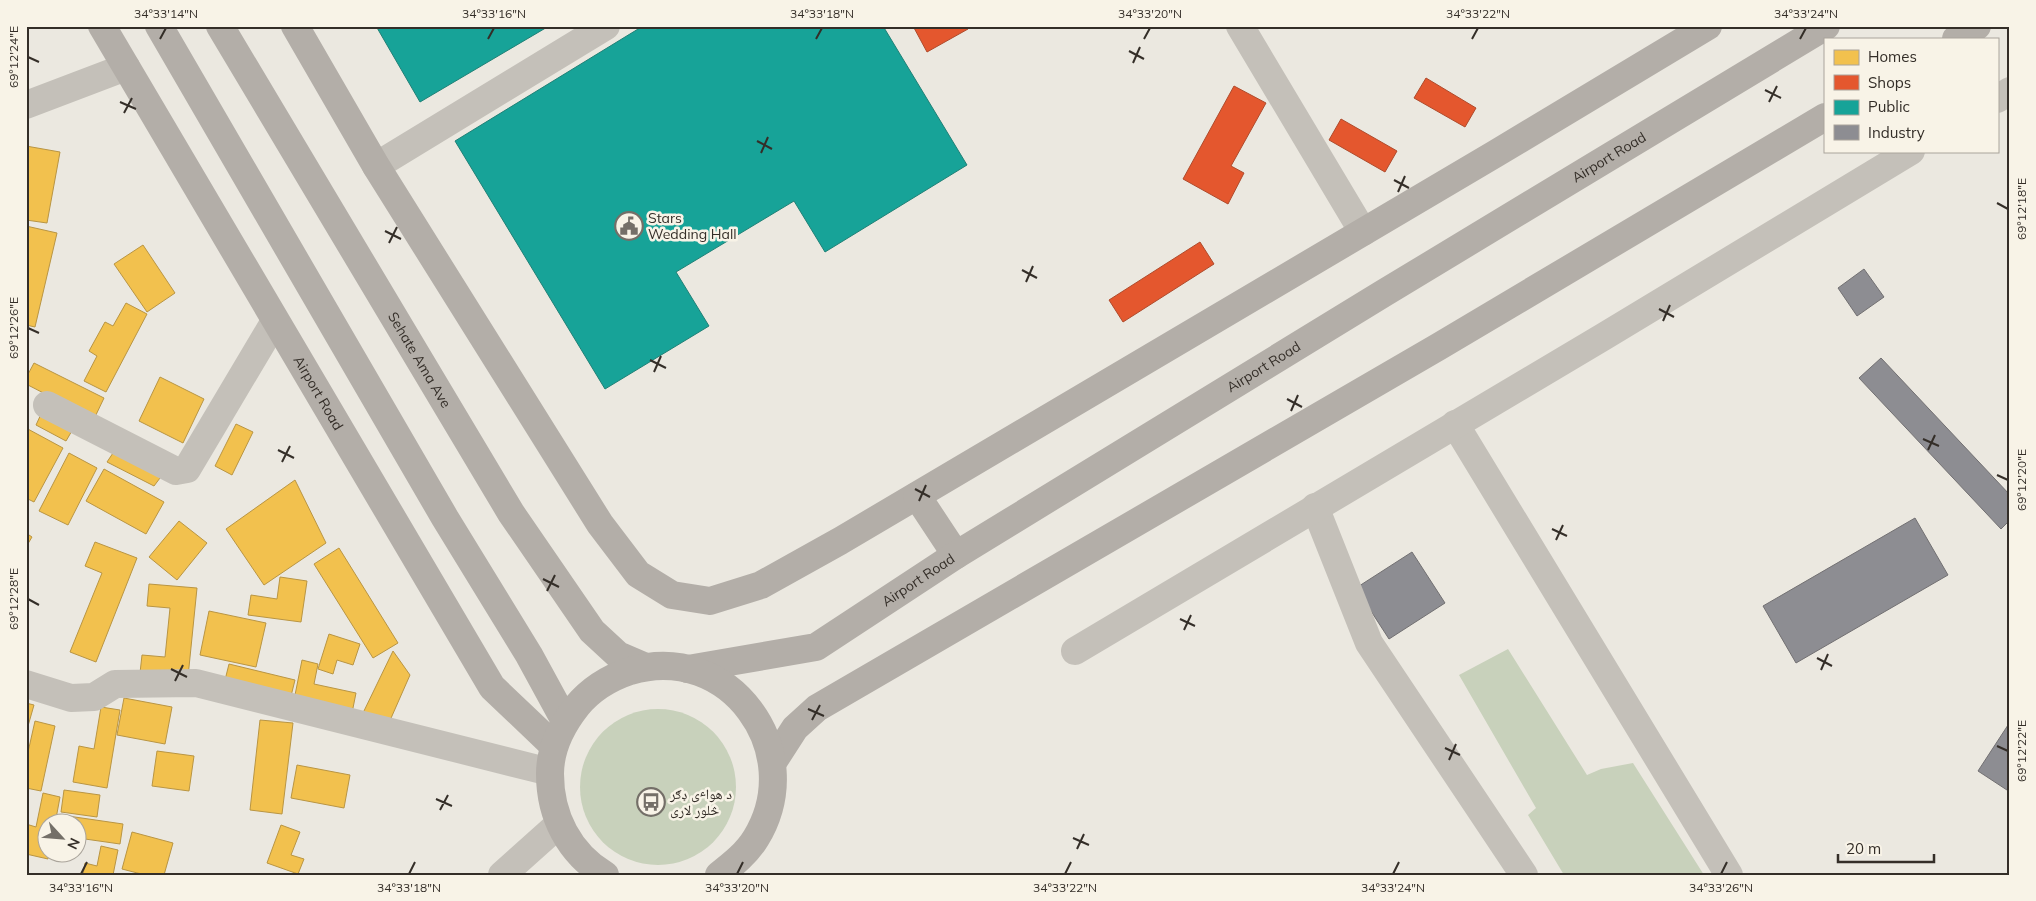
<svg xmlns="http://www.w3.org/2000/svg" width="2036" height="901" font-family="Mulish,'Noto Naskh Arabic',sans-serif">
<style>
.green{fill:#c8d1bb}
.homes{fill:#f2c14e;stroke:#b99543}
.shops{fill:#e4572e;stroke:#af4b2c}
.public{fill:#17a398;stroke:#208076}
.industry{fill:#8d8d92;stroke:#727072}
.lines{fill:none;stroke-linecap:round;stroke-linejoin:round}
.minor{stroke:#c4c0b9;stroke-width:28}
.major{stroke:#b3aea8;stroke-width:28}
.ticks{fill:none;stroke:#342e28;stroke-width:2}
.labels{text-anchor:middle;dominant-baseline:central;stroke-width:5;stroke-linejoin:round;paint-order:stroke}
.street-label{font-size:14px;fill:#342e28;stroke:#f8f3e7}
.poi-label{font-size:14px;fill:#342e28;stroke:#f8f3e7;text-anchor:start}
.neatline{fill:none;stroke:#342e28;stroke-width:2}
.ticks-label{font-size:12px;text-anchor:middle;fill:#342e28}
</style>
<rect width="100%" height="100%" fill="#ebe8e0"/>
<g class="green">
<polygon points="1508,649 1587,775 1601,769 1633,763 1704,875 1564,875 1528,815 1536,808 1459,675"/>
<circle cx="658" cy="787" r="78"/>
</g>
<g class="homes">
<polygon points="26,146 60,152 47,223 26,220"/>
<polygon points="26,226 57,233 35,327 26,325"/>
<polygon points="143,245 175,293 147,312 114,264"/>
<polygon points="126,303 147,314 106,392 84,381 97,356 89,351 105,322 113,326"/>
<polygon points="34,363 104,398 94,419 26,384 26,378"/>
<polygon points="160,377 204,399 183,443 139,421"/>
<polygon points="42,412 73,429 66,441 36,425"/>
<polygon points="236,424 253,432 232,475 215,466"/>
<polygon points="26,428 63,448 34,502 26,498"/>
<polygon points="115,450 163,474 154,486 107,462"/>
<polygon points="69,453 97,468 68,525 39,511"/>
<polygon points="104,469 164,502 146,534 86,501"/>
<polygon points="295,480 326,543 264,585 226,529"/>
<polygon points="179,521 207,543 177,580 149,557"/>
<polygon points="26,533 32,537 26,547"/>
<polygon points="95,542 137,558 96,662 70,652 102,573 85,566"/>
<polygon points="339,548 398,643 373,658 314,564"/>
<polygon points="280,577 307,581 301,622 248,615 251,595 277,599"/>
<polygon points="149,584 197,588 188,677 140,673 142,655 165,657 170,608 147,606"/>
<polygon points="209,611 266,623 256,667 200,655"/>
<polygon points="329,634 360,644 353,665 337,660 333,674 318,669"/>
<polygon points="393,651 410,675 388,725 362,715"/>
<polygon points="302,660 318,664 314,684 356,693 352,713 294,700"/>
<polygon points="229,664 295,680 289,704 223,688"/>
<polygon points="124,698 172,707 165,744 117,735"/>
<polygon points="26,703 34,705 26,733"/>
<polygon points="101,707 120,710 107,788 73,782 79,746 94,749"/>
<polygon points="260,720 293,723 282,814 250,810"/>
<polygon points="35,721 55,726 41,791 26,788 26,761"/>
<polygon points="157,751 194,756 189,791 152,786"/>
<polygon points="297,765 350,775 344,808 291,798"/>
<polygon points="64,790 100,795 97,817 61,812"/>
<polygon points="43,793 60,797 55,824 48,824 48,859 26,854 26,824 36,827"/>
<polygon points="61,815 123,824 120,844 78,838 78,824 59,824"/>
<polygon points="281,825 300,832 291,855 304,859 298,874 267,863"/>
<polygon points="132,832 173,843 164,875 145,875 122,869"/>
<polygon points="101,846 118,850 113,875 83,875 85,863 97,866"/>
</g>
<g class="shops">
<polygon points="913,26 967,26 968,29 927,52"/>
<polygon points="1426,78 1476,108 1465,127 1414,98"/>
<polygon points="1234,86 1266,103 1231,166 1244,173 1228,204 1183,179"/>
<polygon points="1341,119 1397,151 1385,172 1329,140"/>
<polygon points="1200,242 1214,264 1123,322 1109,300"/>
</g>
<g class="public">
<polygon points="376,26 549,26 420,102"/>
<polygon points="643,26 883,26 967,165 825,252 794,201 676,272 709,326 605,389 455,141"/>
</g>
<g class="industry">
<polygon points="1864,269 1884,297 1857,316 1838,288"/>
<polygon points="1881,358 2010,495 2010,520 2001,529 1859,378"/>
<polygon points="1915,518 1948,575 1796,663 1763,606"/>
<polygon points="1412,552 1445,603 1389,639 1356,588"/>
<polygon points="2010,722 2010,792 1978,771"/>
</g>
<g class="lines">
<g class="minor">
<polyline points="1240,26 1363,232"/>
<polyline points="1997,99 2010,91"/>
<polyline points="26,105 126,67"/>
<polyline points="376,166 606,26"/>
<polyline points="47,405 176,471 187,469 275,321"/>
<polyline points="1455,424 1729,875"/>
<polyline points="1315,507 1369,643 1524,875"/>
<polyline points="1075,651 1603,337 1911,151"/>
<polyline points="26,684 71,698 94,697 115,684 196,683 550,772"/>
<polyline points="502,875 559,824"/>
</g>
<g class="major">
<path id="s1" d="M102,26L492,687L554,746"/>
<polyline points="159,26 445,518 529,655 565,721"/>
<path id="s2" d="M220,26L511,513L592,631L618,655L646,667"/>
<polyline points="295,26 376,166 600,524 638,574 672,595 710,601 761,585 840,541 1495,154 1708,26"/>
<polyline points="1956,39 1977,26"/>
<polyline points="917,496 956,555"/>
<path id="s3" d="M688,669L816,647L956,555L1384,293L1826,26"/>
<polyline points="773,762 795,728 817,708 1438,347 1825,117"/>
<path d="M605,875C569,853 550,816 550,774C550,748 562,725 577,706C591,689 609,678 630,671C729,641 809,751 756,838C747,853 733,864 719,875"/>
</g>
</g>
<path class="ticks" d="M160,39L166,28M488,39L494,28M816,39L822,28M1144,39L1150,28M1472,39L1478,28M1800,39L1806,28M1129,51L1144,59M28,57L39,62M1133,63L1140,47M1765,90L1781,98M120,102L136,109M1769,102L1777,86M124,113L132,98M757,141L772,149M761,153L768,137M1394,180L1409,188M1398,192L1405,176M1997,203L2008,209M385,231L401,239M389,243L397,227M1022,270L1037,278M1026,282L1033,266M1659,309L1674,317M1663,321L1670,305M28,328L39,333M650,360L666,368M654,372L661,356M1287,399L1302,407M1291,411L1298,395M1923,439L1939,446M278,450L294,458M1928,450L1935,435M282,462L290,446M1997,475L2008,480M915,489L930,497M919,501L926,485M1552,529L1567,536M1556,540L1563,525M543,579L559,587M547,591L555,575M28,599L39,605M1180,619L1195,626M1184,630L1191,615M1817,658L1832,666M171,669L187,677M1821,670L1828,654M175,681L183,665M808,709L824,716M812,720L820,705M1997,746L2008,751M1445,748L1460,755M1449,760L1456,744M436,799L452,806M440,810L448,795M1073,838L1089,845M1077,849L1084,834M81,874L87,862M409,874L415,862M737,874L743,862M1065,874L1071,862M1393,874L1399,862M1721,874L1727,862"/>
<defs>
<symbol id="civic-ring" viewBox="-11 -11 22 22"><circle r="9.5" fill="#f8f3e7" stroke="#746f68" stroke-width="1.5"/><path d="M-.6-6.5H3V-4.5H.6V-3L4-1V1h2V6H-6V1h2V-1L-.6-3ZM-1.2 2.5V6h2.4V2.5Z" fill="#746f68"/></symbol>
<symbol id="bus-ring" viewBox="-11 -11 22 22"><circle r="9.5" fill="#f8f3e7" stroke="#746f68" stroke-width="1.5"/><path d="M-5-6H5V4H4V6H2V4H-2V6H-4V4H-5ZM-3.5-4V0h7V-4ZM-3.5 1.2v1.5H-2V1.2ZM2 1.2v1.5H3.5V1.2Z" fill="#746f68"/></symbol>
</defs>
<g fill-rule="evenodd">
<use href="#civic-ring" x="613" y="210" width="32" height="32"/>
<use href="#bus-ring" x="635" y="786" width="32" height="32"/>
</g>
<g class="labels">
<g class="street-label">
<text stroke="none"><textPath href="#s3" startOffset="1062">Airport Road</textPath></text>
<text stroke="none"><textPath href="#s2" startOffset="389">Sehate Ama Ave</textPath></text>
<text stroke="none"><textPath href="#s3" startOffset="658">Airport Road</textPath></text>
<text stroke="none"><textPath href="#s1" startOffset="426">Airport Road</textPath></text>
<text stroke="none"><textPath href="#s3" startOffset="252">Airport Road</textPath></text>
</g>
<g class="poi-label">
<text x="648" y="218">Stars<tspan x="648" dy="16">Wedding Hall</tspan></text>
<text x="670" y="794">د هواٸ ډګر<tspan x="670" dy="16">څلور لارى</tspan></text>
</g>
</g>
<rect width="2036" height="901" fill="none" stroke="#f8f3e7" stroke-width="55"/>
<rect x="1824" y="38" width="175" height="115" fill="#f8f3e7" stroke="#aaa49b"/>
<rect x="1834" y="50" width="25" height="15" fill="#f2c14e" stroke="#aaa49b"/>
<text x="1868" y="62" font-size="15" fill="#342e28">Homes</text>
<rect x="1834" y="75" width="25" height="15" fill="#e4572e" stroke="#aaa49b"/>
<text x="1868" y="88" font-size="15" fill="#342e28">Shops</text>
<rect x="1834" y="100" width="25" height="15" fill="#17a398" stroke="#aaa49b"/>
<text x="1868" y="112" font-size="15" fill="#342e28">Public</text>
<rect x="1834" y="125" width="25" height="15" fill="#8d8d92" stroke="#aaa49b"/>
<text x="1868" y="138" font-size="15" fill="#342e28">Industry</text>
<g transform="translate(62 838) rotate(116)"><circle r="24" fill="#f8f3e7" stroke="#aaa49b"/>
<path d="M0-4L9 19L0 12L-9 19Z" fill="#746f68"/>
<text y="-8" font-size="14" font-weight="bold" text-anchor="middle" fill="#342e28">N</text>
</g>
<path d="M1838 854v8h96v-8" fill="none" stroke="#342e28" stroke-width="2.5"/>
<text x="1846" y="854" font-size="15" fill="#342e28" stroke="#f8f3e7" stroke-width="4" paint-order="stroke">20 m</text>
<rect x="28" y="28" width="1980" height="846" class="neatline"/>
<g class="ticks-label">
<text x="166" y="18">34°33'14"N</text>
<text x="494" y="18">34°33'16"N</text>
<text x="822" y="18">34°33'18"N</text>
<text x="1150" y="18">34°33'20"N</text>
<text x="1478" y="18">34°33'22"N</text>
<text x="1806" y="18">34°33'24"N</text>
<text transform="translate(14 57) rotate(-90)" y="4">69°12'24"E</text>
<text transform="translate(2022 209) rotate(-90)" y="4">69°12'18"E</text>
<text transform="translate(14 328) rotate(-90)" y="4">69°12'26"E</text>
<text transform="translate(2022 480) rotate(-90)" y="4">69°12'20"E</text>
<text transform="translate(14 599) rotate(-90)" y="4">69°12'28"E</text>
<text transform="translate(2022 751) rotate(-90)" y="4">69°12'22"E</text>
<text x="81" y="892">34°33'16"N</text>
<text x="409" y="892">34°33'18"N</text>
<text x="737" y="892">34°33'20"N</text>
<text x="1065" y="892">34°33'22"N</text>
<text x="1393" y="892">34°33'24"N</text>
<text x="1721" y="892">34°33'26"N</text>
</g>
</svg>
